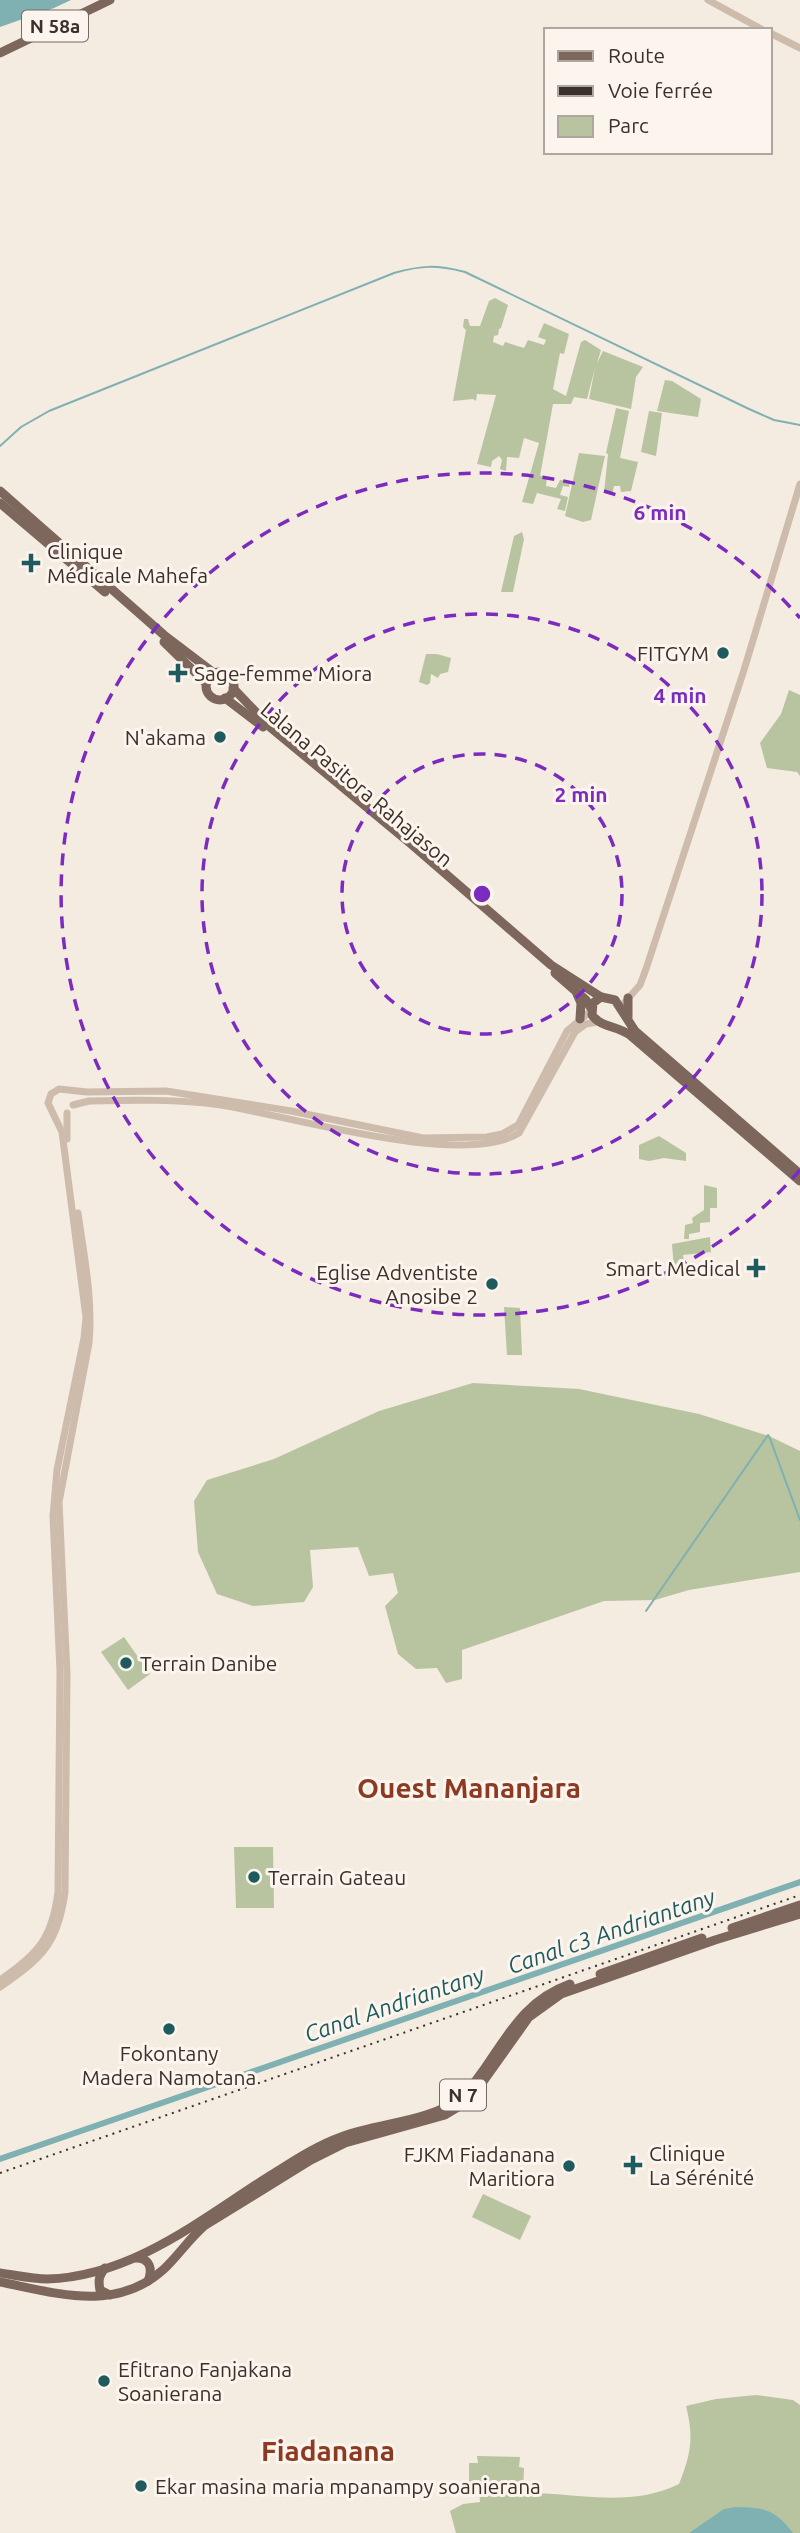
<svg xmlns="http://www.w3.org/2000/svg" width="800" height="2533" font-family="Ubuntu,sans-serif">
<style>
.green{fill:#b8c4a0}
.water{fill:#7fb0b2}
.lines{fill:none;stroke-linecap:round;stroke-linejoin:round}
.stream{stroke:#7fb0b2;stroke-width:2}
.canal{stroke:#7fb0b2;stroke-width:6}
.minor{stroke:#cdbbac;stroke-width:7}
.major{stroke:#7d675c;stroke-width:9}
.rail{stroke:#3b302b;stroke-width:2;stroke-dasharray:2 5;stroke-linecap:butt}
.ring{fill:none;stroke:#7b2cbf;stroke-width:3.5;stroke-dasharray:12 9}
.poi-dot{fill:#1f5a5e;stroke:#fbf5ee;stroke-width:2.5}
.labels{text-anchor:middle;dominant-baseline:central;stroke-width:6;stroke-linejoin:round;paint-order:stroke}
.shield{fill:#fbf5ee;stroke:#756b66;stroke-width:2}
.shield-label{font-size:19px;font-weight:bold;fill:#3b302b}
.poi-label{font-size:21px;fill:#3b302b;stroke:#fbf5ee;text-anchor:start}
.street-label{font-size:21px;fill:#3b302b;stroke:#fbf5ee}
.water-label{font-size:23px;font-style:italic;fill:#1f5a5e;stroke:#fbf5ee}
.district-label{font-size:28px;font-weight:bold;fill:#8c3b22;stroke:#fbf5ee}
.centre{fill:#7b2cbf;stroke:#fbf5ee;stroke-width:3.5}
.ring-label{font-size:21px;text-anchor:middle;font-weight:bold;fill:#7b2cbf;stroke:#fbf5ee;stroke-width:6;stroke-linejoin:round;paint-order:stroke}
</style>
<rect width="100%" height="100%" fill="#f4ebe1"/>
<g class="green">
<polygon points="495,298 508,305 501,328 499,329 498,335 494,336 493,342 503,346 505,342 524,348 528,340 544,345 546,340 538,337 544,323 569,334 564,354 560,353 553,389 566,396 581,342 585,340 601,350 597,363 603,351 643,367 636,377 631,409 589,399 595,368 587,399 574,397 571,404 553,404 540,476 547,477 546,486 556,488 560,480 570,481 569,487 563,486 560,495 568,497 565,511 557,509 561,499 537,493 533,504 522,502 539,443 524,438 519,458 507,457 506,471 500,469 502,460 499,456 492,461 491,467 477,464 496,395 477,394 476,401 473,399 453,401 466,330 463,327 464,319 468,319 470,326 480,326 489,301"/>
<polygon points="665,380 672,381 701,399 698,417 657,411"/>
<polygon points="616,408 629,411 620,458 638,462 631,491 621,492 620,486 614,486 612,495 604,493 608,454 606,453"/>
<polygon points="649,411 662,413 656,456 641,452"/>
<polygon points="579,453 605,456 591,520 583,522 565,516"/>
<polygon points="522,532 524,539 513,592 501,592 514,536"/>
<polygon points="426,654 437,654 451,658 448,672 440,674 438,678 431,674 430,683 427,685 419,682"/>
<polygon points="789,690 800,695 800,776 797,772 767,768 760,743 781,714"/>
<polygon points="659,1136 686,1153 686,1161 664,1158 649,1161 639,1159 639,1145"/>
<polygon points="704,1185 717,1188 717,1208 710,1208 710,1222 700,1223 700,1232 689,1234 689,1239 684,1239 685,1225 693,1223 692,1218 704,1210"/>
<polygon points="710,1237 711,1252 683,1255 685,1268 674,1268 672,1244"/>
<polygon points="504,1307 520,1308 522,1355 507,1355"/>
<polygon points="473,1383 579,1389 699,1414 769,1436 800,1451 800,1572 689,1590 655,1600 604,1601 462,1650 462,1679 446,1683 437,1668 416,1669 398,1654 385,1606 398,1593 393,1573 369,1576 358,1547 310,1550 313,1587 304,1602 253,1606 217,1594 198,1552 194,1501 207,1480 274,1459 379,1411"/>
<polygon points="124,1637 150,1674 128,1690 101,1652"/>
<polygon points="234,1847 273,1847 274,1908 236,1908"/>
<polygon points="483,2194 531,2216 520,2240 472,2217"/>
<path d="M756,2395L793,2400L800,2405V2533H456L450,2511L463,2504L480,2502L479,2488L469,2486V2463H478L477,2456L520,2457L519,2467L524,2468L523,2493C578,2492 627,2509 679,2484C691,2454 694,2437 686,2406L716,2399Z"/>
</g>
<g class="water">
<polygon points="0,0 71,0 54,8 0,27"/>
<path d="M736,2507C766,2508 774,2509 793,2533H689L724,2509Z"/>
</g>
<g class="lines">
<g class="stream">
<path d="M0,446L21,427L49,411L394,273C422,265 437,265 465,272L749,409L774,420L800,425"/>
<polyline points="769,1436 800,1520"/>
<polyline points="646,1611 768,1435"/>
<polyline points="432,2009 800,1883"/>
</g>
<polyline class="canal" points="0,2159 800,1882"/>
<g class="minor">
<polyline points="708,0 763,30"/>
<polyline points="770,33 800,48"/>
<polyline points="625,1002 640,985 646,969 744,670 800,484"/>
<path d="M73,1105L89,1101C133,1100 177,1099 221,1105C289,1116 462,1168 519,1133L575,1032L586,1024L597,1022"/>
<polyline points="67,1139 67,1113"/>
<path d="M0,1980C38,1954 52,1939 58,1892L60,1671L53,1516L57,1470L84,1338L86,1317L62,1132L48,1103L51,1094L59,1089L87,1092L166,1091L291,1111L423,1138L487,1137L502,1134L518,1125L567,1031L591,1011"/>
<path d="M0,1987C42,1958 58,1944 65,1892L67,1673L59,1502L89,1343C93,1299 84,1256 78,1213"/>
</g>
<g class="major">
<polyline points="0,53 110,0"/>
<polyline points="0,491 164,635 214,673"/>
<polyline points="0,503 105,592"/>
<polyline points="164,642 206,683"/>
<circle cx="220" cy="686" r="14"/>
<polyline points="233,688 270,727 410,843 551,965 601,997"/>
<polyline points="225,698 263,727"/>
<polyline points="555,973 586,1000 591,1008"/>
<polyline points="577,994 581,1003 580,1019"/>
<polyline points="628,998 628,1017"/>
<path d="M800,1174L635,1031L615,1000L601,997L593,1003L592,1015C600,1027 618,1026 630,1035L800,1181"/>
<polyline points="732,1928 800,1905"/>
<polyline points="600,1974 702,1938"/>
<path d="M136,2258C150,2258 153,2269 148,2281"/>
<path d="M105,2268C99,2276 98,2280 100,2290L110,2295"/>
<path d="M0,2273C15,2275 32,2279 47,2279C132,2277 203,2218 271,2175C294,2161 316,2146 341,2137C380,2122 428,2123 462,2097C471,2089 478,2077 485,2068C510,2032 526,2000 570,1984"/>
<path d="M0,2282C56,2293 116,2313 164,2269C178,2256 189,2239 204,2226L311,2160L345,2143L445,2115L470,2100L529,2017L561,1994L715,1940L800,1914"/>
</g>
<polyline class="rail" points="0,2173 800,1895"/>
</g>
<g class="ring">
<circle cx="482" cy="894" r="140"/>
<circle cx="482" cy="894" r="280"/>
<path d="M800 1170A421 421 0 1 1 800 618"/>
</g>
<g class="poi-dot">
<path d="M27.5 552.5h7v7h7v7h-7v7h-7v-7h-7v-7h7z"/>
<circle cx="723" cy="653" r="7"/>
<path d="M174.5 662.5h7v7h7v7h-7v7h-7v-7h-7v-7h7z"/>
<circle cx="220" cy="737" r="7"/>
<path d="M752.5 1257.5h7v7h7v7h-7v7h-7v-7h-7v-7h7z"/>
<circle cx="492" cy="1284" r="7"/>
<circle cx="126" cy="1663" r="7"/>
<circle cx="254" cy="1877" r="7"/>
<circle cx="169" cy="2029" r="7"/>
<path d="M629.5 2154.5h7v7h7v7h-7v7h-7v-7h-7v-7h7z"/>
<circle cx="569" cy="2166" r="7"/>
<circle cx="104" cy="2381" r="7"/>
<circle cx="141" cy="2486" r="7"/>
</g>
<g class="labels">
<g class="shield">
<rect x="22" y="10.5" width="66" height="31" rx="5"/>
<rect x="440" y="2079.5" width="46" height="31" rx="5"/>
</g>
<g class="shield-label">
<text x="55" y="26">N 58a</text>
<text x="463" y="2095">N 7</text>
</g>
<g class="poi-label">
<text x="47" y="551">Clinique<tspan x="47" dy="24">Médicale Mahefa</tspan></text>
<text x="709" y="653" text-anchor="end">FITGYM</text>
<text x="194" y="673">Sage-femme Miora</text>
<text x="206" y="737" text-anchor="end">N'akama</text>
<text x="740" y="1268" text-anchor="end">Smart Medical</text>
<text x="478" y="1272" text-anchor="end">Eglise Adventiste<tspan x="478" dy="24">Anosibe 2</tspan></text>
<text x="140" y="1663">Terrain Danibe</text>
<text x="268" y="1877">Terrain Gateau</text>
<text x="169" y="2053" text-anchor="middle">Fokontany<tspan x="169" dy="24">Madera Namotana</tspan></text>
<text x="649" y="2153">Clinique<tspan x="649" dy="24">La Sérénité</tspan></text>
<text x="555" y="2154" text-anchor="end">FJKM Fiadanana<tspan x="555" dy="24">Maritiora</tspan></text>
<text x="118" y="2369">Efitrano Fanjakana<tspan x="118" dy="24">Soanierana</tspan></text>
<text x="155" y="2486">Ekar masina maria mpanampy soanierana</text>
</g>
<g class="street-label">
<text transform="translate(357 784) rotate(40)">Làlana Pasitora Rahajason</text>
</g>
<g class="water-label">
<text transform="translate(611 1931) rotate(-19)">Canal c3 Andriantany</text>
<text transform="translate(394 2004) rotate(-19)">Canal Andriantany</text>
</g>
<g class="district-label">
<text x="469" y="1787">Ouest Mananjara</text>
<text x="328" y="2450">Fiadanana</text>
</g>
</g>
<circle cx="482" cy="894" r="10" class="centre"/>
<g class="ring-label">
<text x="660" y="520">6 min</text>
<text x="680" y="703">4 min</text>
<text x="581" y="802">2 min</text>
</g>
<rect x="544" y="28" width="228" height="126" fill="#fbf5ee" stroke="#aea6a0" stroke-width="2"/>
<rect x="558" y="51" width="35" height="10" fill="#7d675c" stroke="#aea6a0" stroke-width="2"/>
<text x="608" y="63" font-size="21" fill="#3b302b">Route</text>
<rect x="558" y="86" width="35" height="10" fill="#3b302b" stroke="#aea6a0" stroke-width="2"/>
<text x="608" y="98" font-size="21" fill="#3b302b">Voie ferrée</text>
<rect x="558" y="116" width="35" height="21" fill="#b8c4a0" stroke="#aea6a0" stroke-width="2"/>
<text x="608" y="133" font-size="21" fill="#3b302b">Parc</text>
</svg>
